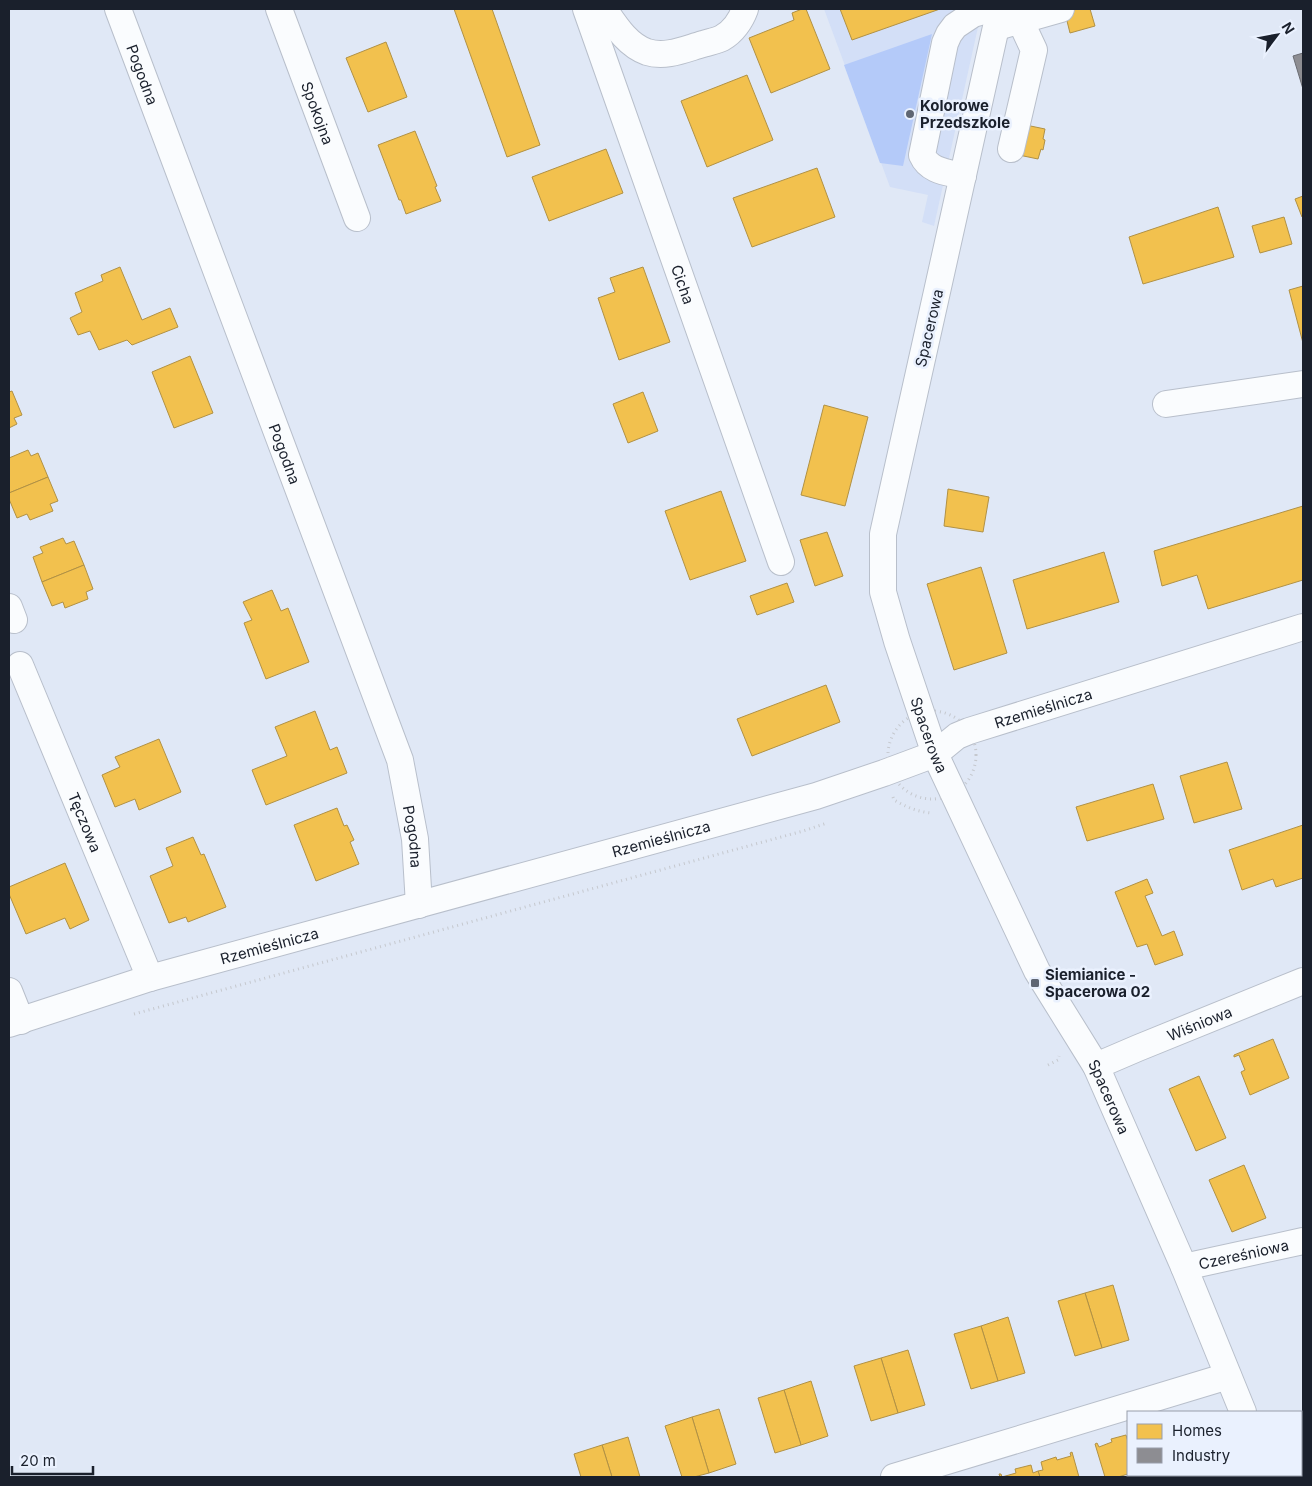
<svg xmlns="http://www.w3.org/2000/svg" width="1312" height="1486" font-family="Inter,sans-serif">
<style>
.built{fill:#d3dff7}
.green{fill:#b4caf9}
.homes{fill:#f2c14e;stroke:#b19144}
.industry{fill:#8d8d92;stroke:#6a6c73}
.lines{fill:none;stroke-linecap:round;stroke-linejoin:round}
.minor-casing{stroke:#b8bfcb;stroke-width:28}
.path{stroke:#c5c8ce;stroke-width:3;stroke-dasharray:1 4;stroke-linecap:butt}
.minor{stroke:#fafcfe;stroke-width:26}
.poi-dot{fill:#5f6673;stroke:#eaf1fe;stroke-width:2}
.labels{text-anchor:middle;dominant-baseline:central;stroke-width:5;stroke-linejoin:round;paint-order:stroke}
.street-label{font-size:15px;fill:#1a202c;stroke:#eaf1fe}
.poi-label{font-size:15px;font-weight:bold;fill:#1a202c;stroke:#eaf1fe;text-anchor:start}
</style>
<rect width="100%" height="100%" fill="#e0e8f6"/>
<polygon class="built" points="824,9 982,9 934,226 922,222 928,195 890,187"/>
<polygon class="green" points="932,34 903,166 880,163 844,65"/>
<g class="homes">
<polygon points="454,9 492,9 540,145 507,157"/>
<polygon points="802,9 806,9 830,69 771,93 749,38 794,20 792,13"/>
<polygon points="840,9 940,9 852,40"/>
<polygon points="1064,9 1090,9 1095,26 1070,33"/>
<polygon points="386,42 407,97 368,112 346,58"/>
<polygon points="747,75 773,140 707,167 681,101"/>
<polygon points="1021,124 1045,129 1043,139 1045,140 1043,150 1041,149 1038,159 1014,154"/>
<polygon points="415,131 437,186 435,187 441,201 406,214 401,200 399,200 378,145"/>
<polygon points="606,149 623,193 549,221 532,177"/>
<polygon points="817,168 835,217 752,247 733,198"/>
<polygon points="1303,196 1303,216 1302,217 1295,199"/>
<polygon points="1218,207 1234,257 1143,284 1129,237"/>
<polygon points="1284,217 1292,244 1260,253 1252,226"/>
<polygon points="120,267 142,320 170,308 178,327 132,345 127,340 99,350 90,331 78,335 70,318 82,312 75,293 103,281 101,275"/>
<polygon points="643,267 670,342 619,360 598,298 615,292 610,278"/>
<polygon points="1303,286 1303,343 1289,290"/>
<polygon points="190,356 213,413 174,428 152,372"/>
<polygon points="12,391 22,415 14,418 17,424 9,428 9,392"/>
<polygon points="643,392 658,431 628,443 613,404"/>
<polygon points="824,405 868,417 845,506 801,495"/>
<polygon points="28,450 31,456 38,453 48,477 9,493 9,458"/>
<polygon points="48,477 58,501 50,504 53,511 30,520 27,514 17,518 9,499 9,493"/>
<polygon points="948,489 989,497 983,532 944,526"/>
<polygon points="721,491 746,561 690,580 665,511"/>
<polygon points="1303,506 1303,580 1208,609 1197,575 1162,586 1154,551"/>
<polygon points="827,532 843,576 815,586 800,540"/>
<polygon points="63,538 66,544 74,541 84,565 42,582 33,557 43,553 40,547"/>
<polygon points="1104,552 1119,602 1027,629 1013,580"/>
<polygon points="84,565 93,589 86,592 88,599 65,608 63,602 52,606 42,582"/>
<polygon points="981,567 1007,653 954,670 927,584"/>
<polygon points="787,583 794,602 757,615 750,596"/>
<polygon points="272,590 281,611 288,608 309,662 266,679 244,623 252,620 243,602"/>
<polygon points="826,685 840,722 752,756 737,719"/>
<polygon points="315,711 330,750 337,747 347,773 266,805 252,770 287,756 275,727"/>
<polygon points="159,739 181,792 139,810 135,799 115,807 102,775 120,767 115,757"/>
<polygon points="1227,762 1242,809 1194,823 1180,776"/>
<polygon points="1153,784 1164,819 1087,841 1076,807"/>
<polygon points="337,808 344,826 347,825 354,840 350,842 359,864 316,881 294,825"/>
<polygon points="1303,825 1303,878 1276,887 1273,879 1242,890 1229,850"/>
<polygon points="193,837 201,855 204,854 226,907 188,922 186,917 169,923 150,876 173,866 166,848"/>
<polygon points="65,863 89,920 70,929 65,918 26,934 9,894 9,887"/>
<polygon points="1147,879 1153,893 1145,896 1162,936 1174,931 1183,955 1155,965 1147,944 1137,947 1115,892"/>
<polygon points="1273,1039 1289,1078 1250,1095 1241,1072 1245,1070 1239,1055 1234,1057 1234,1055"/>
<polygon points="1199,1076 1226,1138 1196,1151 1169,1089"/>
<polygon points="1244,1165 1266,1218 1232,1232 1209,1180"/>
<polygon points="1113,1285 1129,1340 1102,1348 1085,1293"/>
<polygon points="1085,1293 1102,1348 1075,1356 1058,1301"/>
<polygon points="1008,1317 1025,1373 998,1381 981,1326"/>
<polygon points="981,1326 998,1381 971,1389 954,1334"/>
<polygon points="908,1350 925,1405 898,1413 881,1358"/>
<polygon points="881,1358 898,1413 871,1421 854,1366"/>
<polygon points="811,1381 828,1436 801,1445 784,1390"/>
<polygon points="784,1390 801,1445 775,1453 758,1398"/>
<polygon points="719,1409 736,1464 709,1473 692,1417"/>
<polygon points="692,1417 709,1473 694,1477 682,1477 665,1426"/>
<polygon points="1126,1435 1128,1442 1128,1474 1118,1477 1105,1477 1095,1444 1097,1443 1099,1447 1112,1442 1111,1439"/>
<polygon points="628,1437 640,1477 612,1477 602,1445"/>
<polygon points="602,1445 612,1477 581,1477 574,1454"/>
<polygon points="1072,1452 1079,1477 1040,1477 1038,1471 1043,1470 1041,1462 1056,1457 1057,1460 1071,1456 1070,1453"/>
<polygon points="1031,1465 1033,1473 1038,1471 1040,1477 1000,1477 999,1474 1001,1474 1002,1477 1016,1473 1015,1469"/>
</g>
<polygon class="industry" points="1303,53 1303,89 1293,56"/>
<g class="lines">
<defs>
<g id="minor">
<path id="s1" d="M118,9L400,760L415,839L419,905"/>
<path id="s2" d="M279,9L357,218"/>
<path id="s3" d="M586,9L781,562"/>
<path d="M604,9C615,25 627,45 647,52C666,58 685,49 703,44C709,42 716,41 722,38C733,32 741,20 745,9"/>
<path id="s4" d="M1000,9L883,534V592L897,641L935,754L1037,971L1096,1066L1184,1267L1243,1412"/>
<polyline points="1004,25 1061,9"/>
<polyline points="1011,149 1034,50 1020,20"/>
<path d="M963,176C946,172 929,171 922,155L945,43L949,34L955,26L973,14L984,11L999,13"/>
<polyline points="1166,404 1303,384"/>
<polyline points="9,607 14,620"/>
<path id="s5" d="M20,665L150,978"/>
<polyline points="9,991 21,1021"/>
<path id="s6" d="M9,1024L150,978L816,796L884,773L935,754L957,736L969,731L1303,627"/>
<path id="s7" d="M1096,1066L1138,1048L1303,981"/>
<path id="s8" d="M1184,1267L1303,1241"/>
<polyline points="1269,1475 1270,1477"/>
<polyline points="894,1477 1228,1376"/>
</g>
</defs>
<use href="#minor" class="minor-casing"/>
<g class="path">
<circle cx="932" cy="755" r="44"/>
<path d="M893,797L894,800C906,807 918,812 932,813"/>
<polyline points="134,1014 803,831 827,823"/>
<polyline points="1048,1065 1058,1060 1059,1056"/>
</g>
<use href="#minor" class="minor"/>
</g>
<g class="poi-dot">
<circle cx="910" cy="114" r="5"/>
<rect x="1030" y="978" width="10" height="10" rx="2.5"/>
</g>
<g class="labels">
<g class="street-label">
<text stroke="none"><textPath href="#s1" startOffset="70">Pogodna</textPath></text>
<text stroke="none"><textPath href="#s2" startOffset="111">Spokojna</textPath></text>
<text stroke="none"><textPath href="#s3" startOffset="292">Cicha</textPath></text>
<text transform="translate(929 328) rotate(-77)">Spacerowa</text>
<text stroke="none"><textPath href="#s1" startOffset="475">Pogodna</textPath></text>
<text stroke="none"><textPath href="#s6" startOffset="1084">Rzemieślnicza</textPath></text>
<text stroke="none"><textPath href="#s4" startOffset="746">Spacerowa</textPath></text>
<text stroke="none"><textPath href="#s5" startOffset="170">Tęczowa</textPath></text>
<text stroke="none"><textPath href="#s1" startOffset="880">Pogodna</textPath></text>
<text stroke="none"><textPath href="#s6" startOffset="678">Rzemieślnicza</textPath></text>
<text stroke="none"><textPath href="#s6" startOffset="272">Rzemieślnicza</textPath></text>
<text stroke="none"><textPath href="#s7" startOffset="112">Wiśniowa</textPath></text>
<text stroke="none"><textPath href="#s4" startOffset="1151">Spacerowa</textPath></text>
<text stroke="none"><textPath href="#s8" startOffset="61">Czereśniowa</textPath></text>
</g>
<g class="poi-label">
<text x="920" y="105">Kolorowe<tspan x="920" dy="17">Przedszkole</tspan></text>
<text x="1045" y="974">Siemianice -<tspan x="1045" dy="17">Spacerowa 02</tspan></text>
</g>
</g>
<rect width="1312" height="1486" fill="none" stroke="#1a202c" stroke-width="20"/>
<rect x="1127" y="1411" width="175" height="65" fill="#eaf1fe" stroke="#979daa"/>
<rect x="1137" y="1424" width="25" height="15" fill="#f2c14e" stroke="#979daa"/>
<text x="1172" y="1436" font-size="15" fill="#1a202c">Homes</text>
<rect x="1137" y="1448" width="25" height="15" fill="#8d8d92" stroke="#979daa"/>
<text x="1172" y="1461" font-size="15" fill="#1a202c">Industry</text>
<g transform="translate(1277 35) rotate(58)" stroke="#eaf1fe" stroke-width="4" paint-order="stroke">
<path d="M0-4L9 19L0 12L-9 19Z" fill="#1a202c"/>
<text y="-8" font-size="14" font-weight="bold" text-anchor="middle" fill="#1a202c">N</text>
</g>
<path d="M12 1466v8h81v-8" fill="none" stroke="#1a202c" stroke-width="2.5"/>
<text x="20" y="1466" font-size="15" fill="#1a202c" stroke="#eaf1fe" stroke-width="4" paint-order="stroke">20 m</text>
</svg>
